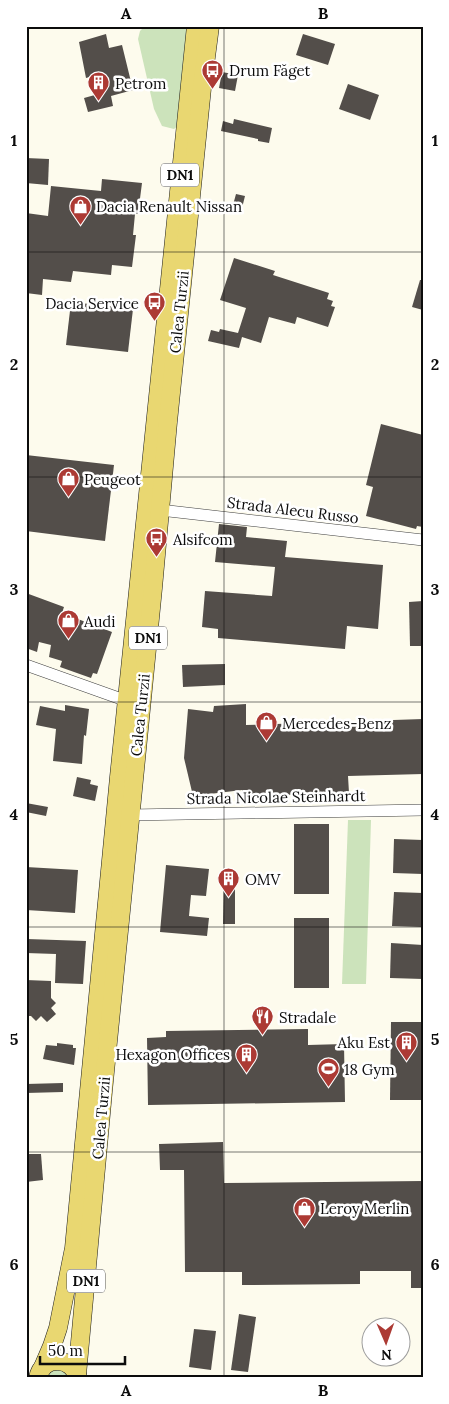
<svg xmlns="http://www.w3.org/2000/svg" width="449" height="1404" font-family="Lora,serif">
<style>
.green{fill:#cce3bb}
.building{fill:#534e4a}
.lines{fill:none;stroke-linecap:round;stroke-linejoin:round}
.street-casing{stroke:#3f3f3f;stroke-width:12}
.primary-casing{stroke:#1d1d1d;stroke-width:19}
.street{stroke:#fff;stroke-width:11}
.primary{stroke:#e9d771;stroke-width:18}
.grid{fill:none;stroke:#0c0c0c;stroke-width:1;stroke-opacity:0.55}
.labels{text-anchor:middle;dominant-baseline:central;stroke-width:5;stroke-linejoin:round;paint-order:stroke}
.shield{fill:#fff;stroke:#555;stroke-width:1}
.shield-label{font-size:14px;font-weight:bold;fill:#0c0c0c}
.poi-label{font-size:15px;fill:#0c0c0c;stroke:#fff;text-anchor:start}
.street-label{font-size:15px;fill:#0c0c0c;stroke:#fff}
.neatline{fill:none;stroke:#0c0c0c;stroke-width:2}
.grid-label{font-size:16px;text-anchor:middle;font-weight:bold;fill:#0c0c0c}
</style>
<rect width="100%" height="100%" fill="#fdfbed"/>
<g class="green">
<polygon points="145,26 189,26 178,126 174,129 162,126 154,109 138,39 140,31"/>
<polygon points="348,820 371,820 366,984 342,984"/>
<polygon points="59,1369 66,1372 69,1378 47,1378 51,1371"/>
</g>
<g class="building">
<polygon points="106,34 109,48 122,45 133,90 111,96 113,106 88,112 84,98 102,93 97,75 86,78 79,42"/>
<polygon points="303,34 335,44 328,65 296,55"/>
<polygon points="222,72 238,75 235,91 219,88"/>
<polygon points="348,84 379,95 370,120 339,109"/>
<polygon points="234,119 272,128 269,143 258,141 258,139 221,131 223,121 233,124"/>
<polygon points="26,158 49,159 48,185 26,183"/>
<polygon points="102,179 142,183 138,214 135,214 133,235 136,235 132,267 112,265 111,275 73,271 71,282 43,279 42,295 26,293 26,213 48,216 51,186 101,191"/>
<polygon points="236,194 245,196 242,208 233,205"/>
<polygon points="234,258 275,271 273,275 329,293 327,299 333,301 331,306 335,307 328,327 297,317 295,324 269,317 261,343 242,337 239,348 208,341 211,330 219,332 220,329 238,333 246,308 220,300"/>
<polygon points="420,280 423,280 423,310 412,307"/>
<polygon points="71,302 133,309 128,352 66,345"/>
<polygon points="381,424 423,435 423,527 417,526 416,529 366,516 373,487 366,485"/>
<polygon points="26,455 114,465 105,541 26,531"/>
<polygon points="219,524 247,527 246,537 287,541 285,557 383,565 378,629 347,626 345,649 218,638 218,629 202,627 205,591 272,596 275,567 215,562"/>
<polygon points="26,593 64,607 62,613 112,632 97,674 93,673 91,678 60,667 62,661 49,657 51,645 39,642 37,652 26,648"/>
<polygon points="423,601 423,646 410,646 409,602"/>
<polygon points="225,664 225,685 183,687 182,665"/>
<polygon points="246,704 246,725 423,719 423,774 348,776 349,793 243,796 242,790 193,796 184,758 188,709 213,712 214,706"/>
<polygon points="65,705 89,709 86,736 84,735 82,764 53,761 56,729 36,725 40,706 65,711"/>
<polygon points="77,777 91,780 90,784 98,786 95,801 73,796"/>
<polygon points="26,803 48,807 46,816 26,812"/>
<rect x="294" y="824" width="35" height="70"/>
<polygon points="394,839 423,840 423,874 393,873"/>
<polygon points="166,865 209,869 206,896 191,895 189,916 209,918 207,936 160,932"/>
<polygon points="26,867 78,870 75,913 26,910"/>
<polygon points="224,871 235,871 235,924 223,924"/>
<polygon points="394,892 423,893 423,927 392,926"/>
<rect x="294" y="918" width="35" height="70"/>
<polygon points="27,939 86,941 83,984 55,983 56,954 26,953"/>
<polygon points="391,943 423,945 423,979 390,978"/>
<polygon points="26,980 51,981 51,998 56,1003 51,1008 56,1014 47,1022 41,1016 36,1021 31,1016 26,1016"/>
<polygon points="391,1022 423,1022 423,1100 390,1100"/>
<polygon points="308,1029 308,1045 344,1044 345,1102 148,1105 147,1038 166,1037 166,1031"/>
<polygon points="57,1043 73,1045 73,1048 76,1048 74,1065 43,1059 46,1045 57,1046"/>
<polygon points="63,1083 63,1092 26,1093 26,1084"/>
<polygon points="223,1142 224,1183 423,1181 423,1288 411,1288 411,1271 360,1271 360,1284 242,1285 242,1272 185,1272 184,1170 160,1170 159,1144"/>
<polygon points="26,1154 41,1154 43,1180 26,1182"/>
<polygon points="239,1314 256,1317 248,1372 231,1370"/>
<polygon points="194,1329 216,1331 211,1370 189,1367"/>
</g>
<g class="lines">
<defs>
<g id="street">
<polyline points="160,510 423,540"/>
<polyline points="26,665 127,701"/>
<polyline points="130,815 423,810"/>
</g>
<g id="primary">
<polyline points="43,1367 52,1346 58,1328 74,1248 119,777 196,26"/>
<polyline points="77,1375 103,1092 153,588 168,422 202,88 210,26"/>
<path d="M38,1378C42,1355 73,1356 78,1378"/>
</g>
</defs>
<use href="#street" class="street-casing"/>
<use href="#primary" class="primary-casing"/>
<use href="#street" class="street"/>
<use href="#primary" class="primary"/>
</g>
<path class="grid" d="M224,26V1378M26,252H423M26,477H423M26,702H423M26,927H423M26,1152H423"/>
<defs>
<symbol id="bus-pin" viewBox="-11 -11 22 30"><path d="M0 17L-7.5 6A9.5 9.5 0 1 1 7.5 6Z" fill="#ac3a34" stroke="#fff"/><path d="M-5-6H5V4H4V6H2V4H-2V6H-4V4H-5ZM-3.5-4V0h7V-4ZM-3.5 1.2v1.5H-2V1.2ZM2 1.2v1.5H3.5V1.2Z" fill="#fff"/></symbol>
<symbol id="building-pin" viewBox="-11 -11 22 30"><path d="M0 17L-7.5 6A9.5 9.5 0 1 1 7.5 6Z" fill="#ac3a34" stroke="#fff"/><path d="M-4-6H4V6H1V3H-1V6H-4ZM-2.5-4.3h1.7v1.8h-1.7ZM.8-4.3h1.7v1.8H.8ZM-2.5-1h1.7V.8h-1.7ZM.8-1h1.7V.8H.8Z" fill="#fff"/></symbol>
<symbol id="shop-pin" viewBox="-11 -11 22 30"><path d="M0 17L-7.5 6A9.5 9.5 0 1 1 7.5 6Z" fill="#ac3a34" stroke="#fff"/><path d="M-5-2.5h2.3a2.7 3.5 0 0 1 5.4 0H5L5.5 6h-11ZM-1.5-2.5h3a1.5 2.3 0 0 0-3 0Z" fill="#fff"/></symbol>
<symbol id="restaurant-pin" viewBox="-11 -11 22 30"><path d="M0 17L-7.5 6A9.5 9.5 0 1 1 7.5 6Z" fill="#ac3a34" stroke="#fff"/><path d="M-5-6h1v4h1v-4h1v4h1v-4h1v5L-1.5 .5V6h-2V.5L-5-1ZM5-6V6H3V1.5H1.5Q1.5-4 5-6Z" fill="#fff"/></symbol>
<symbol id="stadium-pin" viewBox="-11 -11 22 30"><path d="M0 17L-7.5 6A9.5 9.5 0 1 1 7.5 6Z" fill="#ac3a34" stroke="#fff"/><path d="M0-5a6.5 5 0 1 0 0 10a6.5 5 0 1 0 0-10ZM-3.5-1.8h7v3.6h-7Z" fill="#fff"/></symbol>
</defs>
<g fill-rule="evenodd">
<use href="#bus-pin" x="200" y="58" width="25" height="34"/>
<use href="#building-pin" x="86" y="70" width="25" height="34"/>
<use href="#shop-pin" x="68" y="194" width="25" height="34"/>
<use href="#bus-pin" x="142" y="290" width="25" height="34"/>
<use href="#shop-pin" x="56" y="466" width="25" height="34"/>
<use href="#bus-pin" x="144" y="526" width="25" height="34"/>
<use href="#shop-pin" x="56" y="608" width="25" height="34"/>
<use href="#shop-pin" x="254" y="710" width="25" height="34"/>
<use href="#building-pin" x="216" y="866" width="25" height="34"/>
<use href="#restaurant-pin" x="250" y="1004" width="25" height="34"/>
<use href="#building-pin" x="394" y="1030" width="25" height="34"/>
<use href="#building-pin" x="234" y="1042" width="25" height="34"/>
<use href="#stadium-pin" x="316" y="1056" width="25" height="34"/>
<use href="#shop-pin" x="292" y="1196" width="25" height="34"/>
</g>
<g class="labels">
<g class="shield">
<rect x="161" y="163.5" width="38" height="23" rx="4"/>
<rect x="129" y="626.5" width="38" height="23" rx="4"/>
<rect x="67" y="1269.5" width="38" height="23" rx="4"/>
</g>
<g class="shield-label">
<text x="180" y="175">DN1</text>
<text x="148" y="638">DN1</text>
<text x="86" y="1281">DN1</text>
</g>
<g class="poi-label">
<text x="229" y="70">Drum Făget</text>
<text x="115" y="83">Petrom</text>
<text x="96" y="206">Dacia Renault Nissan</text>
<text x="139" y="303" text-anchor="end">Dacia Service</text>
<text x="84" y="479">Peugeot</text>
<text x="173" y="539">Alsifcom</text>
<text x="84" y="621">Audi</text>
<text x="282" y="723">Mercedes-Benz</text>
<text x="245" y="879">OMV</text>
<text x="279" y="1017">Stradale</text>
<text x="390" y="1042" text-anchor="end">Aku Est</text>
<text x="230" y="1054" text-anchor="end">Hexagon Offices</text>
<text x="344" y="1069">18 Gym</text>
<text x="320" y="1208">Leroy Merlin</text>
</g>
<g class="street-label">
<text transform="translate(179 312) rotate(-84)">Calea Turzii</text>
<text transform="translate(293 510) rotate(7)">Strada Alecu Russo</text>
<text transform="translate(140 715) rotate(-84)">Calea Turzii</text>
<text transform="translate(276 797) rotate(-1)">Strada Nicolae Steinhardt</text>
<text transform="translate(101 1118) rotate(-85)">Calea Turzii</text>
</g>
</g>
<rect width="449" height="1404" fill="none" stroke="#ffffff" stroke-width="55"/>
<g transform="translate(386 1342) rotate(178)"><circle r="24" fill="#ffffff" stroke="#9e9e9e"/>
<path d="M0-4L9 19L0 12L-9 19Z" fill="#ac3a34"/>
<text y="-8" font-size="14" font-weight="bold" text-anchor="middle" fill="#0c0c0c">N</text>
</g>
<path d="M40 1356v8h85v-8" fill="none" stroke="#0c0c0c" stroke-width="2.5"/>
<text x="48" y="1356" font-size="15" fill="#0c0c0c" stroke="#ffffff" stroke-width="4" paint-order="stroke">50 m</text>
<rect x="28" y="28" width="394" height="1348" class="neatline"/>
<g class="grid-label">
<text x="126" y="19">A</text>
<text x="323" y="19">B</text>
<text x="14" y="146">1</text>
<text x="435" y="146">1</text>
<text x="14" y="370">2</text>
<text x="435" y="370">2</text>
<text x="14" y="595">3</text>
<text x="435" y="595">3</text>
<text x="14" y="820">4</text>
<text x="435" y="820">4</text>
<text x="14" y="1045">5</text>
<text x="435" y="1045">5</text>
<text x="14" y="1270">6</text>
<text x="435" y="1270">6</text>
<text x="126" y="1396">A</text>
<text x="323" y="1396">B</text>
</g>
</svg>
